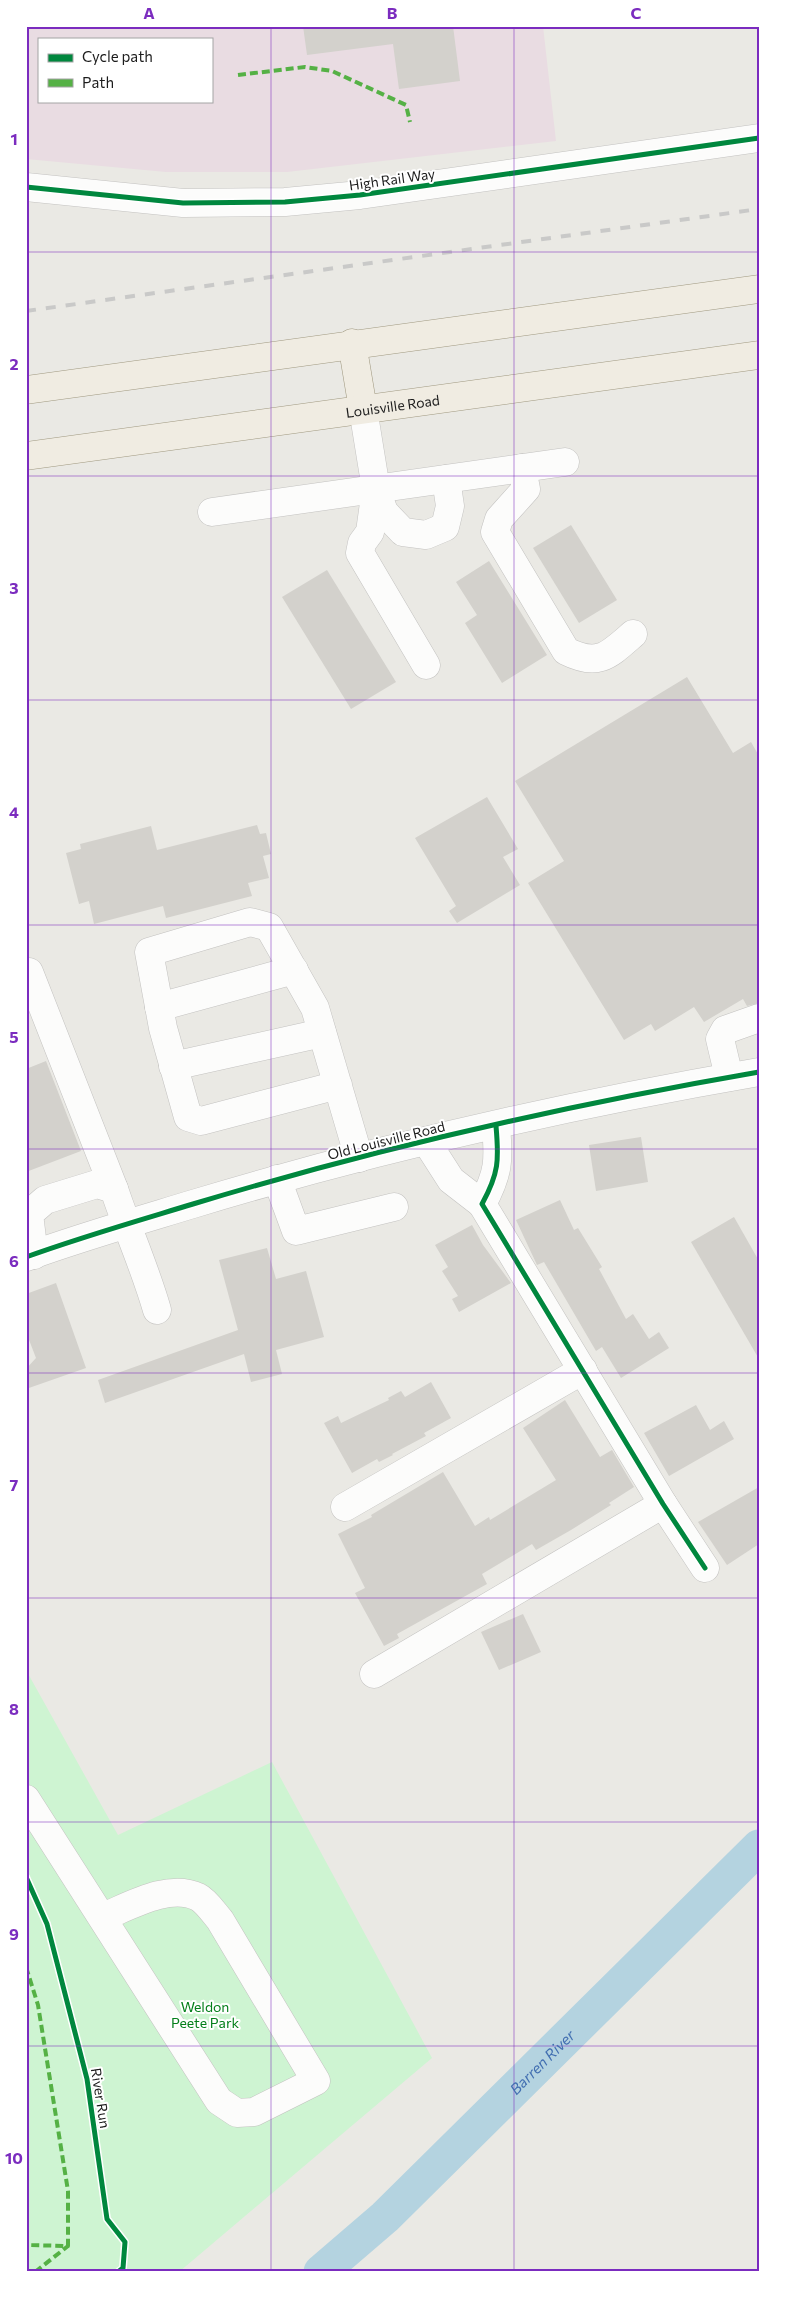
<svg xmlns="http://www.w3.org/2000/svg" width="785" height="2298" font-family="Commissioner,sans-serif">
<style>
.industrial{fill:#e9dce2;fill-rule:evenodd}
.park{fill:#cef4d2}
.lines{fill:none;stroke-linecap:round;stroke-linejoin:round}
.river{stroke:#b4d3e0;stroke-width:35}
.building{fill:#d3d1cc}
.minor-casing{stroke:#c3c2c0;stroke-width:29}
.major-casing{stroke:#a09981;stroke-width:29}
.minor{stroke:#fcfcfb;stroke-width:28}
.major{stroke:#f0ece2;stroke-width:28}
.rail{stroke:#c9c9c8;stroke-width:4;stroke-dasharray:10 10;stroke-linecap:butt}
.quiet{stroke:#55b145;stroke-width:4;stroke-dasharray:8 4;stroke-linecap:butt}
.cycleway-casing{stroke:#fff;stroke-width:8}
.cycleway{stroke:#00873e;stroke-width:5}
.grid{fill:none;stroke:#7b2cbf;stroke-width:1;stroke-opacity:0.55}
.labels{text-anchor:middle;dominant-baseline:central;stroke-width:4;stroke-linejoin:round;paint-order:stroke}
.street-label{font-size:14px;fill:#1c1c1c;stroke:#fff}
.park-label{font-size:14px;fill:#047f1a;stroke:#fff}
.water-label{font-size:15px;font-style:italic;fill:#426fb1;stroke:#fff}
.neatline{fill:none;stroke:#7b2cbf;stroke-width:2}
.grid-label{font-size:16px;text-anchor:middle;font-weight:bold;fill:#7b2cbf}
</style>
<rect width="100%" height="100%" fill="#eae9e4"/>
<path class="industrial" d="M26,26H543L556,141L287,172H166L26,159ZM39,39H211V101H39Z"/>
<polygon class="park" points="26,1670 118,1835 272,1762 432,2058 179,2272 26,2272"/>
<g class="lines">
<path class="river" id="s1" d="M321,2272L385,2217L759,1847"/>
</g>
<g class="building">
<polygon points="303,26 453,26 460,81 399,89 393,44 307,55"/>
<polygon points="571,525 617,600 579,623 533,548"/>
<polygon points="489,561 547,655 502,683 465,623 477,615 456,582"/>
<polygon points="327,570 396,682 351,709 282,597"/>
<polygon points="687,677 733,753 751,742 759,756 759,1003 747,1006 743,999 704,1022 694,1007 655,1031 651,1024 624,1040 528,883 564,861 515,781"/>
<polygon points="487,797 518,849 503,857 520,885 457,923 449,911 456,906 415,838"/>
<polygon points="257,825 260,834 266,833 271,854 263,856 269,878 248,883 252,896 166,918 163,906 94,924 89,901 79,904 66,853 81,849 80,844 151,826 157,850"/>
<polygon points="46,1061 81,1151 26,1172 26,1069"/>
<polygon points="641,1137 648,1182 596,1191 589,1145"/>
<polygon points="560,1200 574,1230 578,1228 602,1267 599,1269 626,1319 633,1314 649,1339 659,1332 669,1348 621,1378 602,1347 596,1351 544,1262 537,1265 516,1220"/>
<polygon points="734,1217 759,1261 759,1359 691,1242"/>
<polygon points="472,1225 483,1245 511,1283 459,1312 452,1299 458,1296 442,1271 448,1267 435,1245"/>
<polygon points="267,1248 276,1279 306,1271 324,1337 276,1350 282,1374 251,1382 244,1354 105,1403 98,1380 238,1330 219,1260"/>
<polygon points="56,1283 86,1368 26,1389 26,1369 36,1358 26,1332 26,1294"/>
<polygon points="431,1382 451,1418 424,1433 426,1436 392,1454 393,1455 379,1462 377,1459 352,1473 324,1423 338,1416 341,1423 389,1400 388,1398 401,1391 405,1397"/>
<polygon points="565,1400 600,1457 612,1450 634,1487 609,1503 611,1505 571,1530 536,1550 532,1544 482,1574 487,1584 397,1634 399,1638 384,1646 355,1593 365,1588 338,1534 372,1517 371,1515 443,1472 475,1526 489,1517 490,1520 556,1480 523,1428"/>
<polygon points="696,1405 710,1430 724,1421 734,1439 669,1476 644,1433"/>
<polygon points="759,1487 759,1544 727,1565 698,1522"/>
<polygon points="523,1614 541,1652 499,1670 481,1632"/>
</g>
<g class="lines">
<defs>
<g id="minor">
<polyline points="26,187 183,203 285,202 360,195 759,138"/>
<polyline points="363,409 376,489 384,512 403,532 426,535 445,527 450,506 446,479"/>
<path d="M522,468L526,489L499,519L495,532L566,651C598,667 608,656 633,634"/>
<polyline points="376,489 370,532 362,543 360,553 426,665"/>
<polyline points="212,512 565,462"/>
<polyline points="29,972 114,1189"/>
<polyline points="159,1007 294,970"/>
<polyline points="173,1066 322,1033"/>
<polyline points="729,1077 720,1039 725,1030 759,1018"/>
<polyline points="338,1085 201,1121 188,1117 163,1028 149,952 250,922 269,927 315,1008 359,1158"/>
<path d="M496,1126C499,1160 499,1173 482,1204L663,1504L705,1568"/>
<polyline points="426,1141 451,1180 482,1204"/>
<polyline points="277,1179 296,1231 394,1207"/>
<path d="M34,1255L29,1214L45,1200L97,1184L114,1189C128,1231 145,1268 157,1310"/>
<path d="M26,1257C81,1237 137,1221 193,1204C378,1148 568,1105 759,1072"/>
<polyline points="345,1507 583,1370"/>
<polyline points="374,1674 663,1504"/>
<path d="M26,1799L219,2101L237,2113L254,2112L316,2081L220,1920C214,1913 206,1901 198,1897C169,1883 130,1906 103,1917"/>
</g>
<g id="major">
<polyline points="352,343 363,409"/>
<polyline points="26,390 759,289"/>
<path id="s2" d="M26,456L759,355"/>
</g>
</defs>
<use href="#minor" class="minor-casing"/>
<use href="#major" class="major-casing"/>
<use href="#minor" class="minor"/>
<use href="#major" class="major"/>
<polyline class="rail" points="26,311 759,209"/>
<g class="quiet">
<polyline points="238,75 305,67 332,71 406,105 410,122"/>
<polyline points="26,1967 38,2005 68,2191 68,2246 26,2245"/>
<polyline points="35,2272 68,2246"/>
</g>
<defs>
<g id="cycleway">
<polyline points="26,187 183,203 285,202 360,195 759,138"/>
<path d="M496,1126C499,1160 499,1173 482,1204L663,1504L705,1568"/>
<path d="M26,1257C81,1237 137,1221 193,1204C378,1148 568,1105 759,1072"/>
<polyline points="26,1877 47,1924 87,2079 107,2219 125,2242 123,2268 118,2272"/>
</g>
</defs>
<use href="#cycleway" class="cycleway-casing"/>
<use href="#cycleway" class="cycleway"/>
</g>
<path class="grid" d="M271,26V2272M514,26V2272M26,252H759M26,476H759M26,700H759M26,925H759M26,1149H759M26,1373H759M26,1598H759M26,1822H759M26,2046H759"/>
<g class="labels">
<g class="street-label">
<text transform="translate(392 179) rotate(-8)">High Rail Way</text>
<text stroke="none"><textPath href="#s2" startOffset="370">Louisville Road</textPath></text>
<text transform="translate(386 1140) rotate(-14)">Old Louisville Road</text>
<text transform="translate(101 2098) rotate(81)">River Run</text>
</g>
<g class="park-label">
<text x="205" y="2006">Weldon<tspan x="205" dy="16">Peete Park</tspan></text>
</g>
<g class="water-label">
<text stroke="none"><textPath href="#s1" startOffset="305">Barren River</textPath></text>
</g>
</g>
<rect width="785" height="2298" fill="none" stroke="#ffffff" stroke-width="55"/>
<rect x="38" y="38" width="175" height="65" fill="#ffffff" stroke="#a4a4a4"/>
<rect x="48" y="54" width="25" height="8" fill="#00873e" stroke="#a4a4a4"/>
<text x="82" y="62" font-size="15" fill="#1c1c1c">Cycle path</text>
<rect x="48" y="79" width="25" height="8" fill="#55b145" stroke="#a4a4a4"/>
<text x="82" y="88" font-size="15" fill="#1c1c1c">Path</text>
<rect x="28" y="28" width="730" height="2242" class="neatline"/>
<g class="grid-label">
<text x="149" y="19">A</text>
<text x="392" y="19">B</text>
<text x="636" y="19">C</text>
<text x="14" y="145">1</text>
<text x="14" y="370">2</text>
<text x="14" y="594">3</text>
<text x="14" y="818">4</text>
<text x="14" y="1043">5</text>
<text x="14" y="1267">6</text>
<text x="14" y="1491">7</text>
<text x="14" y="1715">8</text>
<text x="14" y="1940">9</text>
<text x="14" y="2164">10</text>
</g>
</svg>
